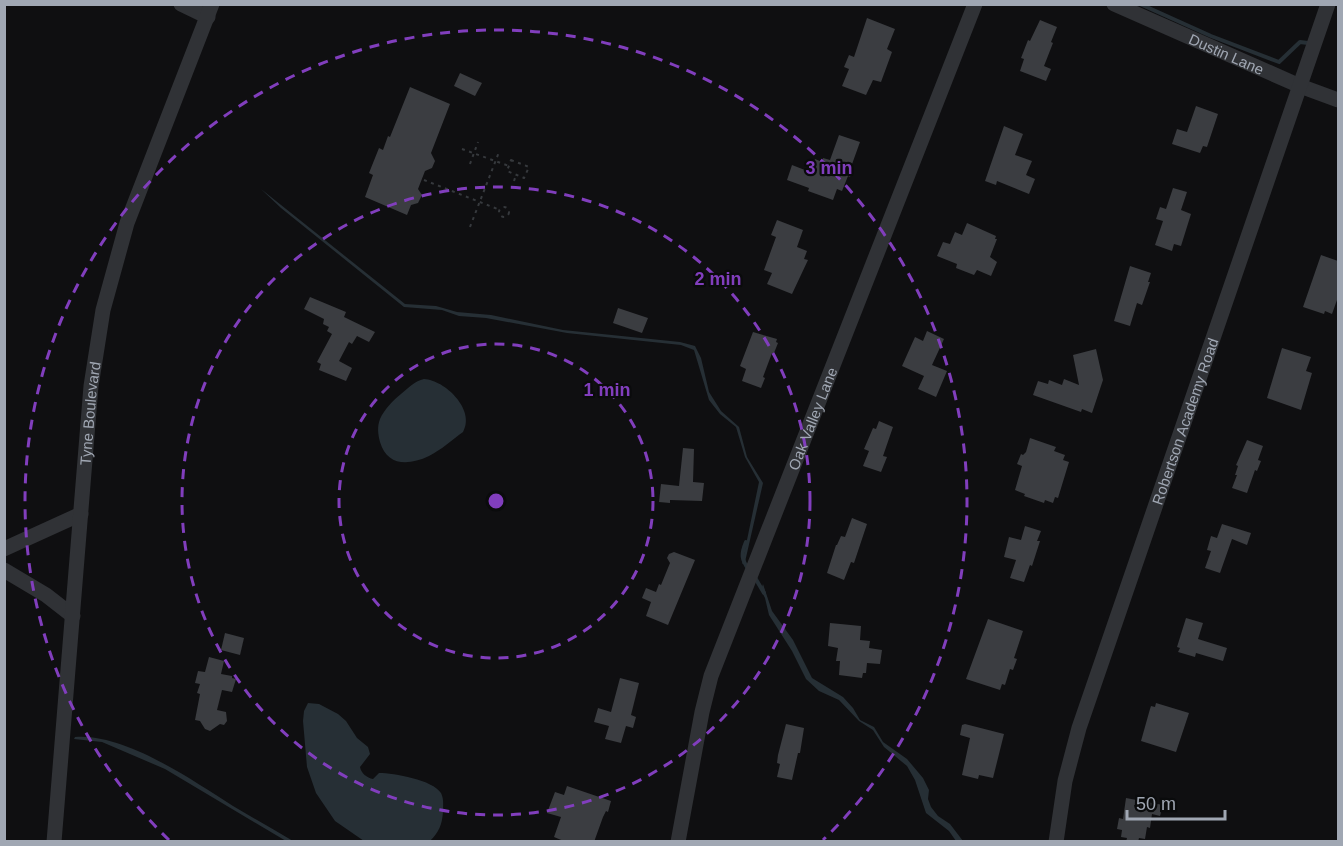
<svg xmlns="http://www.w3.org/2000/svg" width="1343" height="846" font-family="Helvetica,sans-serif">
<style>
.water{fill:#262f35}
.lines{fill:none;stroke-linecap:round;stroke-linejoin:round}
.stream{stroke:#262f35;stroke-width:4}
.building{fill:#3b3d41}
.path{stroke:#36393d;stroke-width:2;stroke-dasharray:3 4.5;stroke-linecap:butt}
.minor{stroke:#303236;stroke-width:15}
.ring{fill:none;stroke:#813ebd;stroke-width:3;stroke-dasharray:10 8}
.labels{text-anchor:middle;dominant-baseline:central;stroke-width:4.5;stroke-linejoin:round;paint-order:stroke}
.street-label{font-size:15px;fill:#a0a7b3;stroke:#0a0b0c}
.centre{fill:#813ebd;stroke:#0a0b0c;stroke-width:3}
.ring-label{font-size:18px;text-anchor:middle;font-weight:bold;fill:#813ebd;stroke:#0a0b0c;stroke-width:4.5;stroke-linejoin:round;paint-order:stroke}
</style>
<rect width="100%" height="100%" fill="#0f0f11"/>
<g class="water">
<polygon points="261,189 405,304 436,306 457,312 491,315 563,330 680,342 695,346 701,358 709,392 721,411 739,427 747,457 763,483 745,562 742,564 759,482 745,457 736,427 720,414 709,400 694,350 681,345 567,333 486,318 459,316 442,310 404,307 281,208"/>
<path d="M424,379C445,380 476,410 463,432C452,440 441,450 429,456C408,466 387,466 380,442C378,434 377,427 380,419C384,410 393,400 401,394C408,388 415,381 424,379Z"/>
<polygon points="763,584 772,611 793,640 812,678 843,697 853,708 860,720 874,727 883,742 907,759 923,778 929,790 928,799 931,807 938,816 950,824 963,841 956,841 949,831 926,813 915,780 907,766 884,747 873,730 859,721 839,700 819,691 806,679 792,651 769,615 765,598 761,590"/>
<path d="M308,703L319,704L338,714L346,721L357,738L368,747L370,754L360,767C361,773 367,778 373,779L379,773C394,773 433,780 441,793C444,799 443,805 443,812C442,825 439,832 430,841H364L335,821L316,793L307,767L303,721L304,711Z"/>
<path d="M75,737C125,733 192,780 233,806C253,818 273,829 293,841H286L165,769L102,742L74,739Z"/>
</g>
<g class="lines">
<g class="stream">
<polyline points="1140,4 1211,36 1279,62 1300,42 1308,43"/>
<path d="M746,542C741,554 741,559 749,570"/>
<polyline points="754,576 764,593"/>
</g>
</g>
<g class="building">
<polygon points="867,18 895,29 887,49 892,52 881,82 873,80 866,95 842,86 849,69 844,67 849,55 854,57"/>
<polygon points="1040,20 1057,27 1051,42 1053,43 1044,66 1051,69 1046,81 1020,71 1024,59 1021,58 1028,40 1030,41"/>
<polygon points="460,73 482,83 475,96 454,86"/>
<polygon points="410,87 450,104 431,153 435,161 432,168 425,171 418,189 422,195 418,203 411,205 407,215 365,197 373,175 369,173 379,148 383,150 388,136 390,137"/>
<polygon points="1196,106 1218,114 1207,147 1203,146 1200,153 1172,144 1177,129 1187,132"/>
<polygon points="1004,126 1023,134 1015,155 1032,161 1026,175 1035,179 1029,194 997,181 996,185 985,181"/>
<polygon points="839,135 860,142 851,167 853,168 850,177 848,176 842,191 837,189 833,200 808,191 809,188 787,180 792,165 810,172 815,159 822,162 823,158 830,160"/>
<polygon points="1173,188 1187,192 1181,210 1191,214 1181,246 1174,244 1172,251 1155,245 1163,221 1156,219 1160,207 1166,209"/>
<polygon points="777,220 803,230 797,247 807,251 804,259 808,260 792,294 767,284 772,273 764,270 776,237 771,235"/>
<polygon points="967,223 996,236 995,239 997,239 990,257 997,262 991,276 977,270 974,275 956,268 957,264 937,256 943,242 950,244 955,232 962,235"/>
<polygon points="1321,255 1338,261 1338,301 1337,300 1332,314 1325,311 1324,314 1303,307"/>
<polygon points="1130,266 1151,273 1148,282 1150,282 1142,305 1137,303 1130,326 1114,321"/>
<polygon points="310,297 346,312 344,317 375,332 369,342 357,336 352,344 349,342 339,361 352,368 346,381 319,370 321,364 317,362 332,334 327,331 329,327 323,324 324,319 304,309"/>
<polygon points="618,308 648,318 642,333 613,323"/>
<polygon points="927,331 944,339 932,365 947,371 936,397 918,389 924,376 902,366 915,337 923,341"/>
<polygon points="753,332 777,339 776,342 778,343 774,353 772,353 763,377 765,378 761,388 742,381 746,369 740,366"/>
<polygon points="1282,348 1311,357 1306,371 1312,373 1301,410 1267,398"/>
<polygon points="1096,349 1103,380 1092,413 1082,409 1081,412 1033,395 1038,381 1048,384 1049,380 1062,385 1064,379 1079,385 1073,355"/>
<polygon points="879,421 893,427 883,456 887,457 881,472 863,466 869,451 864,449 873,428 876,429"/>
<polygon points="1030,438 1056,447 1054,451 1065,455 1063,460 1069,462 1058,498 1055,497 1053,503 1045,500 1044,503 1024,496 1025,494 1015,490 1022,466 1017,464 1021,454 1023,455 1026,452"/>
<polygon points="1247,440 1263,446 1258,460 1261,461 1257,471 1255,470 1247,493 1232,488 1237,475 1235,475 1238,466 1236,465"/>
<polygon points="683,448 694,449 693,482 704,483 702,501 670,500 670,503 659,502 661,484 679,486"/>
<polygon points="852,518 867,524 854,563 851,562 844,580 827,573 836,545 837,545 841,536 845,537"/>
<polygon points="1222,524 1251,533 1247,545 1232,539 1220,573 1205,568 1211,551 1207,550 1211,536 1217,538"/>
<polygon points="1025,526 1041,531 1037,541 1040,541 1032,566 1030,565 1024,582 1010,578 1016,560 1004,557 1009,537 1021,540"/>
<polygon points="674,552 695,560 668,625 646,616 651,602 642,598 646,588 656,592 659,584 661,585 670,563 667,558 669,554"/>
<polygon points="1186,618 1203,623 1198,639 1227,648 1223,661 1196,653 1195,657 1178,652 1180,648 1177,647"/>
<polygon points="988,619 1023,631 1014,658 1017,659 1013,670 1010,669 1005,685 1002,684 1000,690 966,679"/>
<polygon points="830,623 861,626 860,640 870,641 869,648 882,650 880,664 867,663 866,673 863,673 862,678 839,675 840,661 836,661 838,648 828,646"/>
<polygon points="225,633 244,638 240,655 221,650"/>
<polygon points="209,657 224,661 221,674 232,676 232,678 236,679 232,692 222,690 217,710 226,712 227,721 224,725 220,724 210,731 205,729 200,721 195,720 200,694 197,693 200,684 195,683 198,671 205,672"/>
<polygon points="620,678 639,683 631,715 636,717 633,728 626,726 621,743 605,739 609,726 594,722 598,708 611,712"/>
<polygon points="1156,703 1189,713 1176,752 1141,741 1150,709 1151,706 1155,707"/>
<polygon points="786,724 804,728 800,753 798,753 792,780 777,777 780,764 777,763 778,755"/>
<polygon points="965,724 1004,734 993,778 979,775 978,779 962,775 970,738 960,735 962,725"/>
<polygon points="567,786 611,801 608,812 606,811 603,817 594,842 566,842 554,837 561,817 547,813 555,792 564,795"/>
<polygon points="1126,798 1163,805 1160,816 1152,814 1150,828 1147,827 1145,839 1139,838 1138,842 1126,842 1127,838 1121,837 1122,830 1117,829 1119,818 1123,819"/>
</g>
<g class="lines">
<g class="path">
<polyline points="462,149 509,166"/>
<polygon points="511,160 529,167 524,178 507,171"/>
<polyline points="470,164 478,142"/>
<polyline points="424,180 500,210"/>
<polyline points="514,181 516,175"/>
<circle cx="504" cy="212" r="5"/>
<polyline points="470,227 499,152"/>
</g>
<g class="minor">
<polyline points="181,4 208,17"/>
<path id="s1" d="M1114,4L1300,86L1338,100"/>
<polyline points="4,549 81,514"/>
<polyline points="4,570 46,595 73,616"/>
<path id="s2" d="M54,842L91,386L103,310L127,223L212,4"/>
<path id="s3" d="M678,842L702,712L711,676L975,4"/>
<path id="s4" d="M1056,842L1065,781L1079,728L1328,4"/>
</g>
</g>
<g class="ring">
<circle cx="496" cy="501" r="157"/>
<circle cx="496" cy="501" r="314"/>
<path d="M169 840A471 471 0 1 1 823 840"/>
</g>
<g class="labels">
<g class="street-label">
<text stroke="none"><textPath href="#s1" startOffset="123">Dustin Lane</textPath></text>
<text stroke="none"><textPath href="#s2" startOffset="430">Tyne Boulevard</textPath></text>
<text stroke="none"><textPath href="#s3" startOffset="446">Oak Valley Lane</textPath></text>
<text stroke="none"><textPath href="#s4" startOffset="441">Robertson Academy Road</textPath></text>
</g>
</g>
<circle cx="496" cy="501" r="9" class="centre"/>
<g class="ring-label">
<text x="829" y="174">3 min</text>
<text x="718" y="285">2 min</text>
<text x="607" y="396">1 min</text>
</g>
<rect width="1343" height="846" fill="none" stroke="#a0a7b3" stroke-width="12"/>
<path d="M1127 810v9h98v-9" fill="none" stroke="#a0a7b3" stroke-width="3"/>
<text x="1136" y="810" font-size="18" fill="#a0a7b3" stroke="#0a0b0c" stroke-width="4.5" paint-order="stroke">50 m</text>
</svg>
